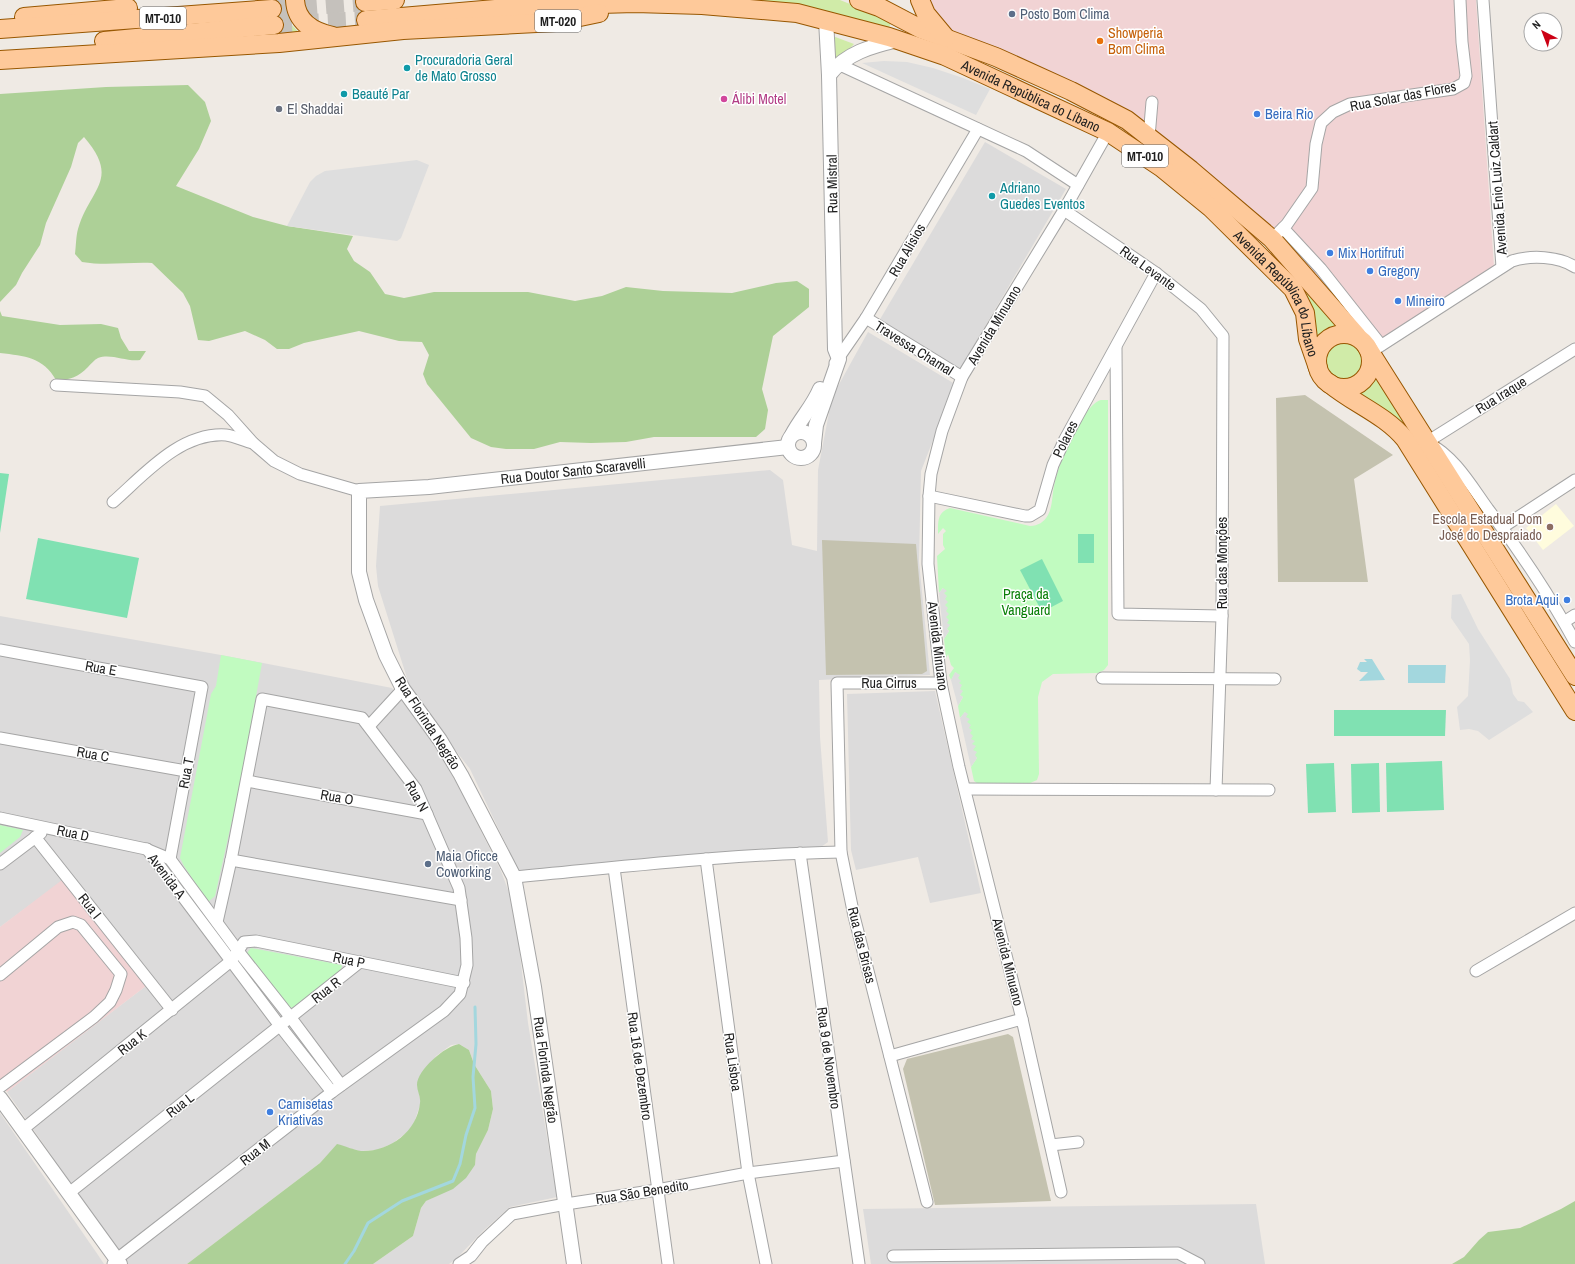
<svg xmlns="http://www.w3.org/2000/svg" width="1575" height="1264" font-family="'Archivo Narrow',sans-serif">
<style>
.residential{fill:#dcdbdb}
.commercial{fill:#f1d3d4}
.education{fill:#fffcdd}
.construction{fill:#c4c2af}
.grass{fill:#d0eba8}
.forest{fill:#add097}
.park{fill:#c1fbc0}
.pitch{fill:#80e1b2}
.parking{fill:#dedede}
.water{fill:#a3d7de}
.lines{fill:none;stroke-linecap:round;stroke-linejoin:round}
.stream{stroke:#a3d7de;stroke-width:3}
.primary-tunnel{stroke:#c5c1bc;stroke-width:18;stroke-dasharray:18 9;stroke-linecap:butt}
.minor-casing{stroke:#a5a5a5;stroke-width:13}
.tertiary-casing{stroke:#a5a5a5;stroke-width:16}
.primary-casing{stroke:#985700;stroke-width:20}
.minor{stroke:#fff;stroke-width:11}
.tertiary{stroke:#fff;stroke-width:14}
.primary{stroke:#fec99a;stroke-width:18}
.service-dot{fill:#5c6f8a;stroke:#fff;stroke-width:1.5}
.food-dot{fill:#e8710a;stroke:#fff;stroke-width:1.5}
.culture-dot{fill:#0f9aa8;stroke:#fff;stroke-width:1.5}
.hotel-dot{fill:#d1479c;stroke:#fff;stroke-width:1.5}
.worship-dot{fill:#6b7280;stroke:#fff;stroke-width:1.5}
.shop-dot{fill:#3f7fe0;stroke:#fff;stroke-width:1.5}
.education-dot{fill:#8d6e63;stroke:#fff;stroke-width:1.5}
.labels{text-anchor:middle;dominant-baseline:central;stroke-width:3;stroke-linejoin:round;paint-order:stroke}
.shield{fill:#fff;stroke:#626262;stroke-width:1}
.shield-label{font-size:13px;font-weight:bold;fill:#1e1e1e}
.service-label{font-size:14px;fill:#4e5e75;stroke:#fff;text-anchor:start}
.food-label{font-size:14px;fill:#c56008;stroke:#fff;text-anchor:start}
.culture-label{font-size:14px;fill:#0d838f;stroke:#fff;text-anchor:start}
.street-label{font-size:14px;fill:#1e1e1e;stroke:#fff}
.hotel-label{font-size:14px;fill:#b23c85;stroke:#fff;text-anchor:start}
.worship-label{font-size:14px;fill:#5b616d;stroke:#fff;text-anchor:start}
.shop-label{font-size:14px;fill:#366cbe;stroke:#fff;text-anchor:start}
.education-label{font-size:14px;fill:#785e54;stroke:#fff;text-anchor:end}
.park-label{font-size:14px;fill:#0a8009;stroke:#fff}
</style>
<rect width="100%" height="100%" fill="#efeae4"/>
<g class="residential">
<polygon points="985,142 1066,189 960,369 879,321"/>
<polygon points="868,332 955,384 921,471 919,561 930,675 819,680 820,737 828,842 821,847 525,875 519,872 470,769 412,694 378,586 376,566 380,506 770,470 783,480 792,545 817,551 818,470 832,397"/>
<polygon points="0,616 221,655 392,688 432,742 456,782 501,871 511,898 516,921 528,1023 557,1197 510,1207 483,1231 455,1260 449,1264 373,1264 413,1236 421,1208 426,1201 438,1195 475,1165 476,1154 488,1130 493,1109 491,1091 474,1064 469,1050 459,1044 451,1045 436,1056 417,1085 421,1102 413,1126 410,1130 393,1143 378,1150 359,1151 337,1145 320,1163 187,1264 126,1264 113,1243 7,1092 146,986 62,881 0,927"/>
<polygon points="935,691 981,893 930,903 918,857 856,870 851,850 847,694"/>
<polygon points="0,1113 98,1255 104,1264 0,1264"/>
<polygon points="1256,1204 1265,1264 871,1264 863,1209"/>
</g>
<g class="commercial">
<polygon points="926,0 1476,0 1494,267 1370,346 1221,188 1000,50 942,27"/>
<polygon points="62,880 146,986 7,1092 0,1083 0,927"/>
</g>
<polygon class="education" points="1556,504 1574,526 1543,550 1526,528"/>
<g class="construction">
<polygon points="1305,395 1393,455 1354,479 1368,582 1278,582 1276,398"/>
<polygon points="822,540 916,544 927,671 922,674 826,675"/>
<polygon points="1008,1034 1013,1037 1051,1201 935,1205 903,1069 907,1059"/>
</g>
<g class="grass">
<polygon points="276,0 284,0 290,23 302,36 281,41"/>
<polygon points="731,0 840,0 892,21 886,34"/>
<polygon points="830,35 854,44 834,65"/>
<polygon points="1304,286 1345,330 1332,332 1318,345 1299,290"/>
<circle cx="1345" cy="361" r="22"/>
<path d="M1375,367L1421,438L1348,392C1362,388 1371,380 1375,367Z"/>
</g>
<g class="forest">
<path d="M188,85L205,102L211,121L199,149L176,186L253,217L287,226L353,236L347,249L354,261L370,272L385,294L404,298L434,292H528L575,301L602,296L626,287L663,291L732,293L776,283L797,281L809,289V307L773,336L762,389L768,410L765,429L756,437H654L626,442L591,443L560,442L534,449H506L491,447L471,438L427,384L423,374L429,355L422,342L399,341L359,331L304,343L289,349H277L265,340L245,331L209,341L198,340L190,306L183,293L152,263C128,262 105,266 82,262L75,254C76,246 76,236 78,229C90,188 121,180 84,137L78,143L71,167L46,223L40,245L22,273L16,285L0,302V94L106,87Z"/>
<path d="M0,311L2,316L60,325L101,324L118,328L121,338L129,351H146L140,360C126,362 111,353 98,358C94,360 91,364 88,367C78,377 71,380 56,380C43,357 25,356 0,353Z"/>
<path d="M459,1044L469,1050L474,1064L491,1091L493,1109L488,1130L476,1154L475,1165L466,1178L453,1189L426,1201L421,1208L413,1236L373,1264H187L320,1163L337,1144C345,1146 354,1150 361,1151C389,1152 417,1132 420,1103C421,1097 417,1091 417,1085C417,1070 445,1046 459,1044Z"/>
<polygon points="1575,1201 1575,1264 1452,1264 1464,1257 1479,1240 1488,1232 1520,1228 1561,1209"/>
</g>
<g class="park">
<path d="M1101,400H1108V665L1104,670L1098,673L1053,674L1042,682L1038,697L1039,774L1037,780L1028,784L980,785L974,781L971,767L977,758L974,755L966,717L965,712L960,718L958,706L963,697L960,695L956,672L951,680L949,675L954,668L951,665L948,654L946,658L944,639L949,631L947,629L943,588L939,593L937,556L945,549L943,545V534L946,531L943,528L938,534C938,522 937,512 950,508L1030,526C1038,526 1044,522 1048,515C1053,506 1052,492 1055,482C1059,464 1082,405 1101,400Z"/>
<polygon points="221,655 262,663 241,780 215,896 208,902 184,866 180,858 211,694 216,686"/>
<polygon points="0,825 23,830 20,837 0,853"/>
<polygon points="251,948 342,965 341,970 294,1007 290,1008 246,954"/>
</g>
<g class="pitch">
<polygon points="0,473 9,474 0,533"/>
<rect x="1078" y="534" width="16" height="29"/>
<polygon points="38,538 139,558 127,618 26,599"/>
<polygon points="1042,559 1063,601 1042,612 1020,570"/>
<polygon points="1334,710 1446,710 1445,736 1334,736"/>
<polygon points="1442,761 1444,810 1387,812 1386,763"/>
<polygon points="1334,763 1336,812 1308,813 1306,764"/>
<polygon points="1379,763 1380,812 1352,813 1351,764"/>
</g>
<g class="parking">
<polygon points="884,61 907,62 933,68 963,78 990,89 976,115 862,63"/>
<polygon points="417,160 429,165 401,238 397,241 287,226 310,182 316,176 325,171"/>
<polygon points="943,588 947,591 944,593 947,596 945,599 948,602 945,605 948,608 946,611 949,614 946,617 949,620 947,623 950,625 947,629 949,631 944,639 939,593"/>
<polygon points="1461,594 1478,629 1510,679 1513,694 1518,701 1524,702 1533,712 1489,740 1478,731 1469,729 1460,730 1457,707 1468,696 1470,660 1469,644 1451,618 1452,595"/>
<polygon points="955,672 960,675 958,678 961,681 959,683 962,685 960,689 963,691 960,695 963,697 958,706 951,680"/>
<polygon points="965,712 968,714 966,717 970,719 967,722 971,725 969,728 972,730 970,733 973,736 971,739 975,741 972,744 976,746 973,750 977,752 975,755 977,758 971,767 960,718"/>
</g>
<g class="water">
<polygon points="1364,659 1372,659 1385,680 1359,681 1368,672 1361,672 1357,669 1360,662 1367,662"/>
<polygon points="1408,665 1446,665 1445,683 1408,683"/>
</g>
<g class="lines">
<polyline class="stream" points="345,1264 354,1251 368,1223 402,1201 453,1181 460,1164 466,1135 475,1108 473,1077 476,1044 475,1007"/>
<g class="primary-tunnel">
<polyline points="272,9 365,2"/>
<polyline points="274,25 366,20"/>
</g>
<defs>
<g id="minor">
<polyline points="1483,0 1502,267"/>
<polyline points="838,64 1026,151 1078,185"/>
<polyline points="1149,137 1152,102"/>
<polyline points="1064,210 1156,273 1201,309 1223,336 1222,616 1216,790"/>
<polyline points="1283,228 1321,269 1381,345"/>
<polyline points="1272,239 1287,224 1312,188 1316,144 1321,123 1333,112 1350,104 1453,89 1464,83 1466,76 1462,42 1460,0"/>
<polyline points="866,318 962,377"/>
<polyline points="1116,348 1118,614 1222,616"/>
<path d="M1575,349L1427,442C1455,457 1470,484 1488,509C1520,551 1550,596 1575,642"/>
<path d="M1371,352L1512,261C1531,255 1558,256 1575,267"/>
<polyline points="835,363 866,318 978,129"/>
<polyline points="56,385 180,392 205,396 228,415 253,443 274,461 300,474 359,491"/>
<polyline points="929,496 1025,516 1030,516 1040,510 1053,465 1065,439 1156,273"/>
<path d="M113,502C144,475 180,432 226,435C235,436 244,441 253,443"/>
<polyline points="1503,527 1575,480"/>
<polyline points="1564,622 1575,615"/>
<polyline points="0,650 202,687 170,859"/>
<polyline points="1102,678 1275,679"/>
<polyline points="369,726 403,689"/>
<polyline points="0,738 186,771"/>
<polyline points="247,781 427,814"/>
<polyline points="965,789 1269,790"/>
<polyline points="0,818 146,849 170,859 238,951 291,1018 341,1085"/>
<polyline points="35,837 172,1010"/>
<polyline points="147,849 280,1026 332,1092"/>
<polyline points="800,853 859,1264"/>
<polyline points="706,859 748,1173 766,1264"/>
<polyline points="231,860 461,900"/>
<polyline points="0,864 41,833"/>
<polyline points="614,868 668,1264"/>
<path d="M514,877C623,867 732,854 841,852"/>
<polyline points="1476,971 1575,913"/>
<polyline points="0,975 58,927 73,922 81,925 121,974 116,990 110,1002 94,1017 0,1087"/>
<polyline points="890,1056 1022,1019"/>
<polyline points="22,1130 231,961 244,942 256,941 464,983"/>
<polyline points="1051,1145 1078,1142"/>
<polyline points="1061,1192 1022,1019 959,767 941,683 928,564 929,496 931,474 942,431 962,377 1064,210 1108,132"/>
<polyline points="69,1193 360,962"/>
<polyline points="927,1202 854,916 841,852 837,683 941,683"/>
<polyline points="893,1256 1178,1253 1199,1264"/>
<polyline points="113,1264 117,1259 332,1092 444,1011 460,994 467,965 466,938 459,888 416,789 362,718 262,699 231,860 217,922"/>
<polyline points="459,1264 471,1256 482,1242 512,1214 566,1204 657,1190 748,1173 844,1161"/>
</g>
<g id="tertiary">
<path d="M829,75C846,53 872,46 898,40"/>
<circle cx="801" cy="445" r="13"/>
<path d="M792,435C801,418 813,406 820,389"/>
<polyline points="814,443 816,425 839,359 835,349 829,75 826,20"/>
<polyline points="0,1098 120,1264"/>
<path id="s1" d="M574,1264L534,987L514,877L461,775L440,740L403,689L386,655L366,600L359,572V491L429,487L788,447"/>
</g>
<g id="primary">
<path d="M295,0C296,22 313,32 333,36"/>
<polyline points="859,0 879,7 921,29 996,57 1071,91 1127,120 1191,170 1272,239 1357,336"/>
<polyline points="920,0 926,14 946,38"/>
<polyline points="365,2 395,0"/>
<polyline points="24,17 128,8"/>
<path id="s2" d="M366,20L530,6L635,3L702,5L797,13L889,37L945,56L1108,132L1162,168L1211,208L1293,289L1305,313L1308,339L1318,368"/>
<polyline points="0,29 272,9"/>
<polyline points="104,41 274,25"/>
<polyline points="0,60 279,43 403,30 556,22 599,13"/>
<circle cx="1344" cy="361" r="27"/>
<polyline points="1367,347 1575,676"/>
<path d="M1329,383C1354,404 1384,414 1405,439L1575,711"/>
</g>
</defs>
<use href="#minor" class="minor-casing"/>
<use href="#tertiary" class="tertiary-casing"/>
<use href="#primary" class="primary-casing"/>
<use href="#minor" class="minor"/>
<use href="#tertiary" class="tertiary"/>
<use href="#primary" class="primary"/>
</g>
<g class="service-dot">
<circle cx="1012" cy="14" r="4"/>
<circle cx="428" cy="864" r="4"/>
</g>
<circle class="food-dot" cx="1100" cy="41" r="4"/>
<g class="culture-dot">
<circle cx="407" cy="68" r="4"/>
<circle cx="344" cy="94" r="4"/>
<circle cx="992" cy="196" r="4"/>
</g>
<circle class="hotel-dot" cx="724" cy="99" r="4"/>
<circle class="worship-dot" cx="279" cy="109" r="4"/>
<g class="shop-dot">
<circle cx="1257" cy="114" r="4"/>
<circle cx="1330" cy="253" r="4"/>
<circle cx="1370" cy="271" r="4"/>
<circle cx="1398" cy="301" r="4"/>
<circle cx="1567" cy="600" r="4"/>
<circle cx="270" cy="1112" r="4"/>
</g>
<circle class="education-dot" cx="1550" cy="527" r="4"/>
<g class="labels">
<g class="shield">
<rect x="140" y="7" width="46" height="22" rx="3"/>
<rect x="535" y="10" width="46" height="22" rx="3"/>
<rect x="1122" y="145" width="46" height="22" rx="3"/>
</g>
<g class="shield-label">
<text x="163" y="18">MT-010</text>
<text x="558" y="21">MT-020</text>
<text x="1145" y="156">MT-010</text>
</g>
<g class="service-label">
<text x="1020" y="14">Posto Bom Clima</text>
<text x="436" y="856">Maia Oficce<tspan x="436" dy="16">Coworking</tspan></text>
</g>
<g class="food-label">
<text x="1108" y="33">Showperia<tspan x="1108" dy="16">Bom Clima</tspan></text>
</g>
<g class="culture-label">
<text x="415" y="60">Procuradoria Geral<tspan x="415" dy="16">de Mato Grosso</tspan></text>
<text x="352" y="94">Beauté Par</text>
<text x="1000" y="188">Adriano<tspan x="1000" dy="16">Guedes Eventos</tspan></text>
</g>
<g class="street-label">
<text stroke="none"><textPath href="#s2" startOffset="681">Avenida República do Líbano</textPath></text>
<text transform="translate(1403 96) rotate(-11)">Rua Solar das Flores</text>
<text transform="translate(832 184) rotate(-91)">Rua Mistral</text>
<text transform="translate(1497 188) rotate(-94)">Avenida Enio Luiz Caldart</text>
<text transform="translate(907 250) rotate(-60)">Rua Alisios</text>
<text transform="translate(1148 268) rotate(36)">Rua Levante</text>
<text stroke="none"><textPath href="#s2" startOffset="1005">Avenida República do Líbano</textPath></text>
<text transform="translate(994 325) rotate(-59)">Avenida Minuano</text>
<text transform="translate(914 348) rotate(32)">Travessa Chamal</text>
<text transform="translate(1501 395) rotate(-32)">Rua Iraque</text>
<text transform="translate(1065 439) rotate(-64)">Polares</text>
<text stroke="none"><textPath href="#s1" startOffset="1032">Rua Doutor Santo Scaravelli</textPath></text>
<text transform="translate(1222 563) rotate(-90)">Rua das Monções</text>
<text transform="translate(938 646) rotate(83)">Avenida Minuano</text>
<text transform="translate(101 668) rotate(10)">Rua E</text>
<text x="889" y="683">Rua Cirrus</text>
<text transform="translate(428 723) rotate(57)">Rua Florinda Negrão</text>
<text transform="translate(93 754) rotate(10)">Rua C</text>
<text transform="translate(186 773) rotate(-79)">Rua T</text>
<text transform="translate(417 796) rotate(61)">Rua N</text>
<text transform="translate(337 797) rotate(10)">Rua O</text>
<text transform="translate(73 833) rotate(12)">Rua D</text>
<text transform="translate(167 876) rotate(53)">Avenida A</text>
<text transform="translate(90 906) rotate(52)">Rua I</text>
<text transform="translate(862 945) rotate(76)">Rua das Brisas</text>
<text transform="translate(349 960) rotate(12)">Rua P</text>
<text transform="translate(1008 962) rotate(76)">Avenida Minuano</text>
<text transform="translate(326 990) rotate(-38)">Rua R</text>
<text transform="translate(132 1042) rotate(-38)">Rua K</text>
<text transform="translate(829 1058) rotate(82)">Rua 9 de Novembro</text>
<text transform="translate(733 1062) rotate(82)">Rua Lisboa</text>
<text transform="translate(640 1066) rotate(82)">Rua 16 de Dezembro</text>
<text transform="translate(546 1070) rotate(82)">Rua Florinda Negrão</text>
<text transform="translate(180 1105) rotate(-38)">Rua L</text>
<text transform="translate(255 1152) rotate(-38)">Rua M</text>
<text transform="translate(642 1192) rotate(-9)">Rua São Benedito</text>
</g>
<g class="hotel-label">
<text x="732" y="99">Álibi Motel</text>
</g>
<g class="worship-label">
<text x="287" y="109">El Shaddai</text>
</g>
<g class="shop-label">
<text x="1265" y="114">Beira Rio</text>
<text x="1338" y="253">Mix Hortifruti</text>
<text x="1378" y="271">Gregory</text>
<text x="1406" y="301">Mineiro</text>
<text x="1559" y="600" text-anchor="end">Brota Aqui</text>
<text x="278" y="1104">Camisetas<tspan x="278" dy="16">Kriativas</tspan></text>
</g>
<g class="education-label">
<text x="1542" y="519">Escola Estadual Dom<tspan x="1542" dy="16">José do Despraiado</tspan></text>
</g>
<g class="park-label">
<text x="1026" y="594">Praça da<tspan x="1026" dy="16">Vanguard</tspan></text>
</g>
</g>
<g transform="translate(1543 32) rotate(318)"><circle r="19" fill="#ffffff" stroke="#a5a5a5"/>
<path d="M0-3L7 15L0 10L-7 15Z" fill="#cc0014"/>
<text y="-6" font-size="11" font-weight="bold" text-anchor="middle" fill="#1e1e1e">N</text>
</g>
</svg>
